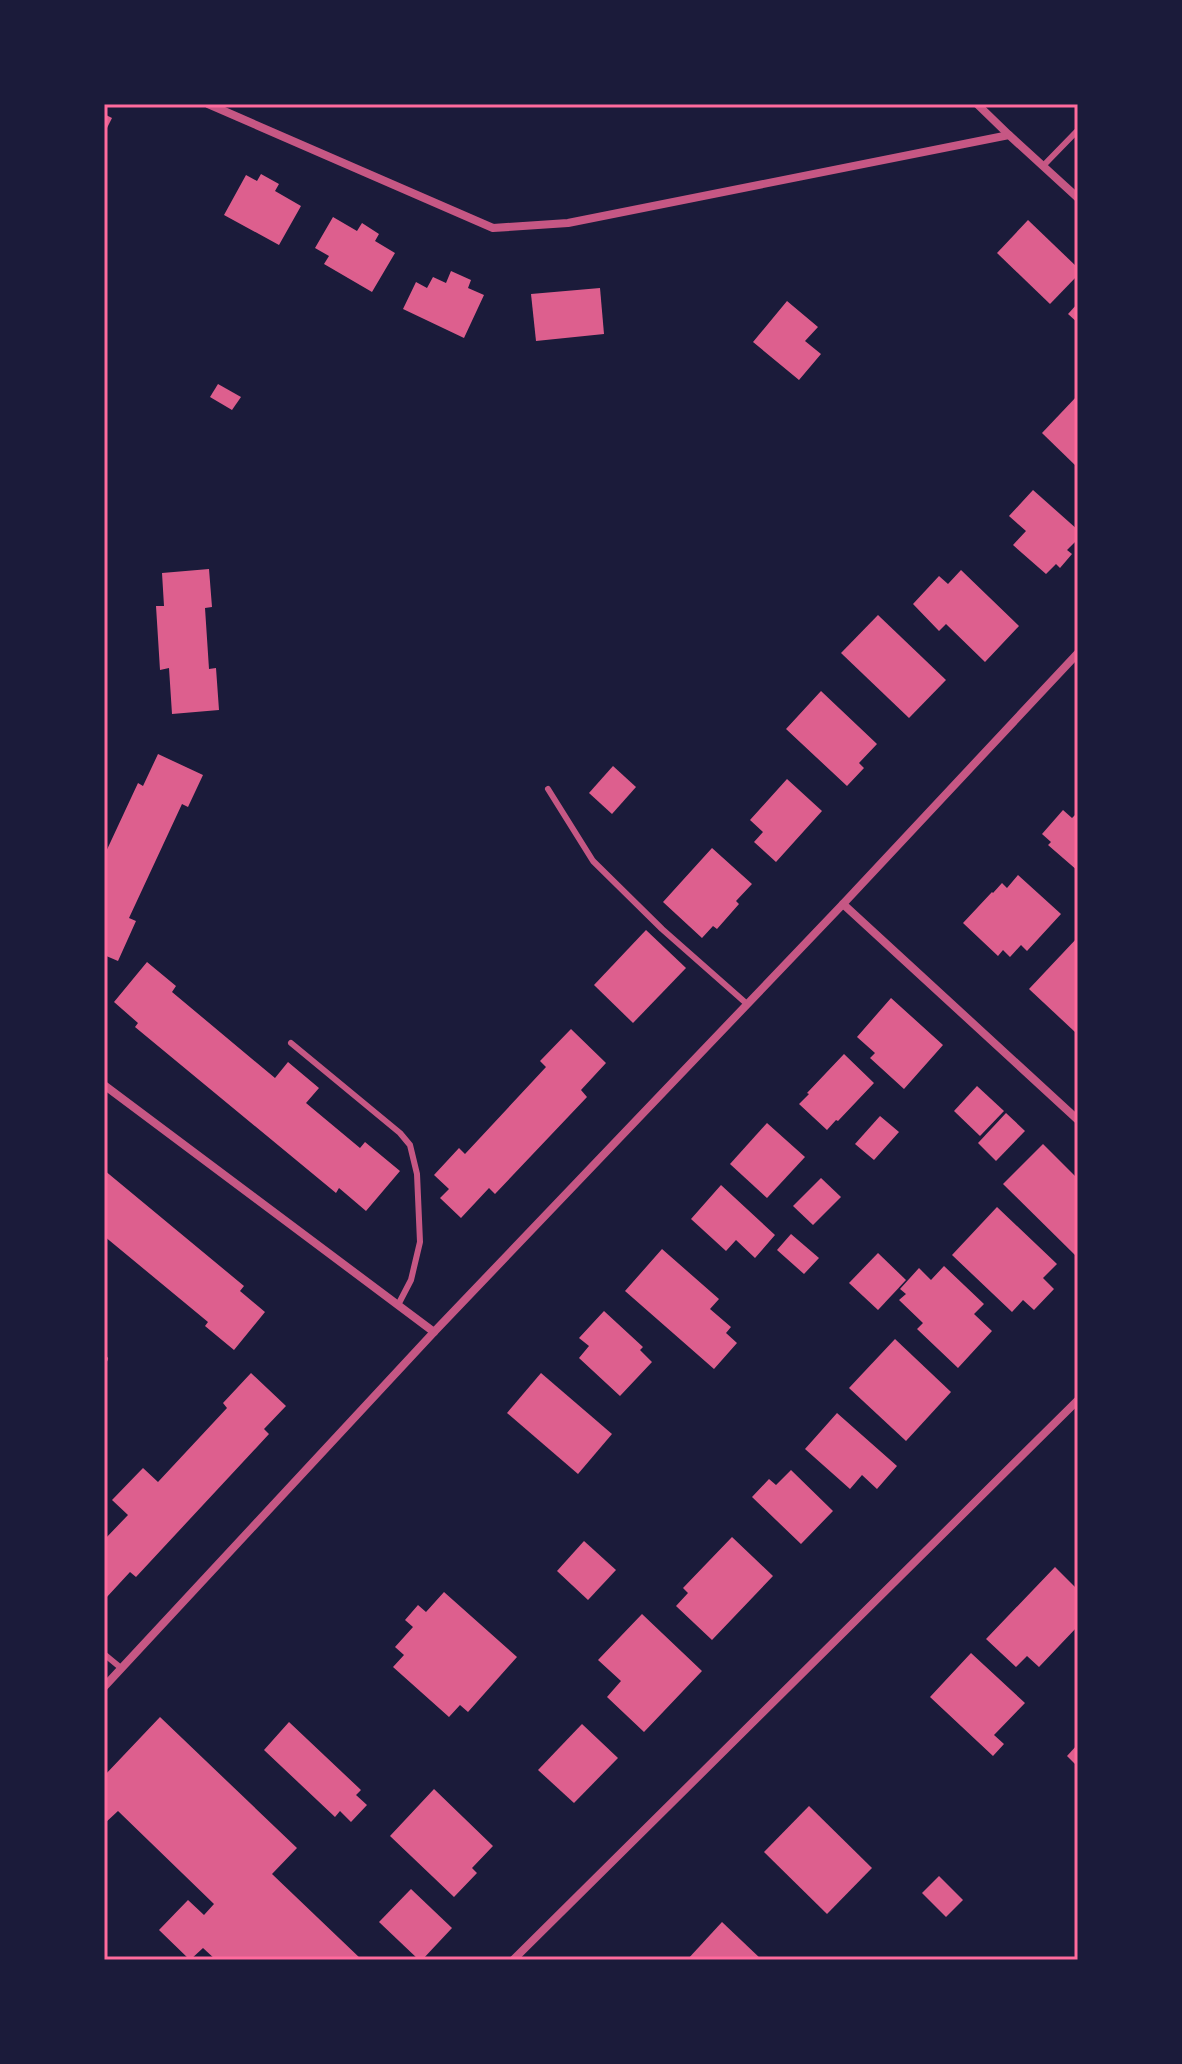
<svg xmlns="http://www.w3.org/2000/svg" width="1182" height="2064" font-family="Ubuntu,sans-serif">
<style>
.building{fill:#dd5f8e}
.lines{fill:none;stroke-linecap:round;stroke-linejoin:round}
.service{stroke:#c65784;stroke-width:6}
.minor{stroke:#c65784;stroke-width:8}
.neatline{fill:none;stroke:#ff6b9d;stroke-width:3}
</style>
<rect width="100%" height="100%" fill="#1b1b3a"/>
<g class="building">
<polygon points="104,114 112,118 104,134"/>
<polygon points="261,174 279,184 275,191 301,206 279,245 224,215 246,175 257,181"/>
<polygon points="333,217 357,231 362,223 379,234 375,241 395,253 372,292 324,264 329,256 315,248"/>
<polygon points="1028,220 1078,268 1078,275 1050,304 997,253"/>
<polygon points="451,271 471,280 468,288 484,295 464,338 403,309 416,282 427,288 433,277 446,283"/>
<polygon points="600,288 604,334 536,341 531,294"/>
<polygon points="787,301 818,327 805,341 821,354 799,380 753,342"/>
<polygon points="1078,303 1078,323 1068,314"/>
<polygon points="218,384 241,397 232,410 210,397"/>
<polygon points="1078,395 1078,468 1042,433"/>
<polygon points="1033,490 1078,530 1078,539 1067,550 1072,554 1060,568 1056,564 1046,574 1013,545 1026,531 1009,516"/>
<polygon points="209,569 212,607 205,608 209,669 216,668 219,710 172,714 169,668 160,670 156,606 164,606 162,573"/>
<polygon points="961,570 1019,626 985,662 946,624 939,631 913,604 939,576 948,584"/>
<polygon points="878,615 946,680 909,718 841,653"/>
<polygon points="821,691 877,744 859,763 864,768 847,786 786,729"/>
<polygon points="158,754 203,775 188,807 182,804 129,918 136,921 118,961 104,955 104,856 138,783 143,786"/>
<polygon points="613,766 636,787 612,814 589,793"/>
<polygon points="787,779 822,811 776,862 754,842 763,832 750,820"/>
<polygon points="1063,810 1072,818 1078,812 1078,871 1048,845 1051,842 1042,834"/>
<polygon points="712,848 752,884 736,901 739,904 717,929 713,926 702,938 663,902"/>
<polygon points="1018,875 1061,914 1027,951 1021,945 1010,957 1003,950 998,956 963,923 992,892 993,893 1002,883 1007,888"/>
<polygon points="646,930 686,968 633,1023 594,985"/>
<polygon points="1078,937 1078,1029 1075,1032 1029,989"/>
<polygon points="147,962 176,986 172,992 275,1078 288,1062 319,1088 306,1103 360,1148 365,1142 400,1171 366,1211 339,1188 336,1193 135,1027 138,1023 114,1002"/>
<polygon points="891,998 943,1045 904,1089 870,1058 875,1053 857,1037"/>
<polygon points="571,1029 606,1063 581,1090 587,1097 495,1194 489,1188 461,1218 440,1198 449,1189 434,1175 459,1148 465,1154 546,1067 540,1061"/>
<polygon points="844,1054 874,1083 838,1121 836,1120 827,1130 799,1104 809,1094 807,1093"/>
<polygon points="977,1086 1004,1111 980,1136 954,1111"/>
<polygon points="1006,1113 1025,1131 996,1161 978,1143"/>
<polygon points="880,1116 899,1132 874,1160 855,1144"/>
<polygon points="767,1123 805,1157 767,1198 730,1164"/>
<polygon points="1043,1144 1078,1179 1078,1258 1003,1184"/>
<polygon points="104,1170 244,1286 240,1291 265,1312 234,1350 205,1326 208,1322 104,1236"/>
<polygon points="821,1178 841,1197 813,1225 793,1206"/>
<polygon points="721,1185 775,1235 755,1258 736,1240 726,1251 691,1219"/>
<polygon points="997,1207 1057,1264 1043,1278 1054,1289 1034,1310 1023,1300 1012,1312 952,1255"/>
<polygon points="791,1234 819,1258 804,1274 777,1250"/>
<polygon points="662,1249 719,1299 710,1309 731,1327 726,1333 737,1343 714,1369 625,1291"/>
<polygon points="878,1253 906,1280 878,1310 849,1283"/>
<polygon points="944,1266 984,1304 974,1314 992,1331 958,1368 917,1329 923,1323 899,1300 906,1294 900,1289 919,1268 931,1280"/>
<polygon points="604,1311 643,1347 640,1350 652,1362 620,1396 579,1358 589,1346 579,1338"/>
<polygon points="895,1339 951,1392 906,1441 849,1388"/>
<polygon points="251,1373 286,1406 264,1429 269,1434 136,1577 130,1572 106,1598 104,1596 104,1540 128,1515 112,1500 143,1468 158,1482 227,1408 223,1403"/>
<polygon points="541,1373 612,1434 578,1474 507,1413"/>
<polygon points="837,1413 897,1466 877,1489 862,1475 850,1489 805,1449"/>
<polygon points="791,1470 833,1511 801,1544 752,1497 769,1479 776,1485"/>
<polygon points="732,1537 773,1576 712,1640 676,1606 688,1593 683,1588"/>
<polygon points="584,1541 616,1570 588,1600 557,1571"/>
<polygon points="1055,1567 1078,1590 1078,1626 1039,1667 1027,1656 1016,1667 986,1639"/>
<polygon points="444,1592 517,1657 468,1712 460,1705 449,1717 393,1667 404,1655 395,1647 413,1627 405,1620 418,1605 426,1612"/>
<polygon points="642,1614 702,1671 644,1732 607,1697 621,1681 598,1660"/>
<polygon points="971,1653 1025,1703 994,1735 1004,1744 993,1756 930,1697"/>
<polygon points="160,1717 297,1848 272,1874 362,1960 216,1960 203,1948 190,1960 159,1930 188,1900 204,1915 214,1904 118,1811 104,1824 104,1776"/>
<polygon points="289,1722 361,1790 356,1795 367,1805 351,1822 340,1811 335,1817 264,1750"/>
<polygon points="582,1724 618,1758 574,1803 538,1770"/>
<polygon points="1078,1744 1078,1767 1067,1756"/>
<polygon points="434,1789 493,1846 472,1868 477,1873 454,1897 390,1836"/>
<polygon points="809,1806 872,1868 827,1914 764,1852"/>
<polygon points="939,1876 963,1900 946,1917 922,1893"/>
<polygon points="411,1889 452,1928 422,1960 419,1960 379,1922"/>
<polygon points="722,1922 762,1960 687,1960"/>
</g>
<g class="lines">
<g class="service">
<polyline points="1043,166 1078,130"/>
<polyline points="548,789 593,861 662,929 747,1004"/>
<polyline points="291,1043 400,1133 410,1145 417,1174 420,1242 411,1280 398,1305"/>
<polyline points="104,1361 105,1359"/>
<polyline points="104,1654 121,1668"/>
</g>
<g class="minor">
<polyline points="208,104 493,228 568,223 1009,135 1078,198"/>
<polyline points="977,104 1009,135"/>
<polyline points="843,904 1078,1120"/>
<polyline points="104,1085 434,1332"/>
<polyline points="104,1687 434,1332 843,904 1078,653"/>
<polyline points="513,1960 1078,1400"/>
</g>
</g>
<rect width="1182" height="2064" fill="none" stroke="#1b1b3a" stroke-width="212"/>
<rect x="106" y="106" width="970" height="1852" class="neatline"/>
</svg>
